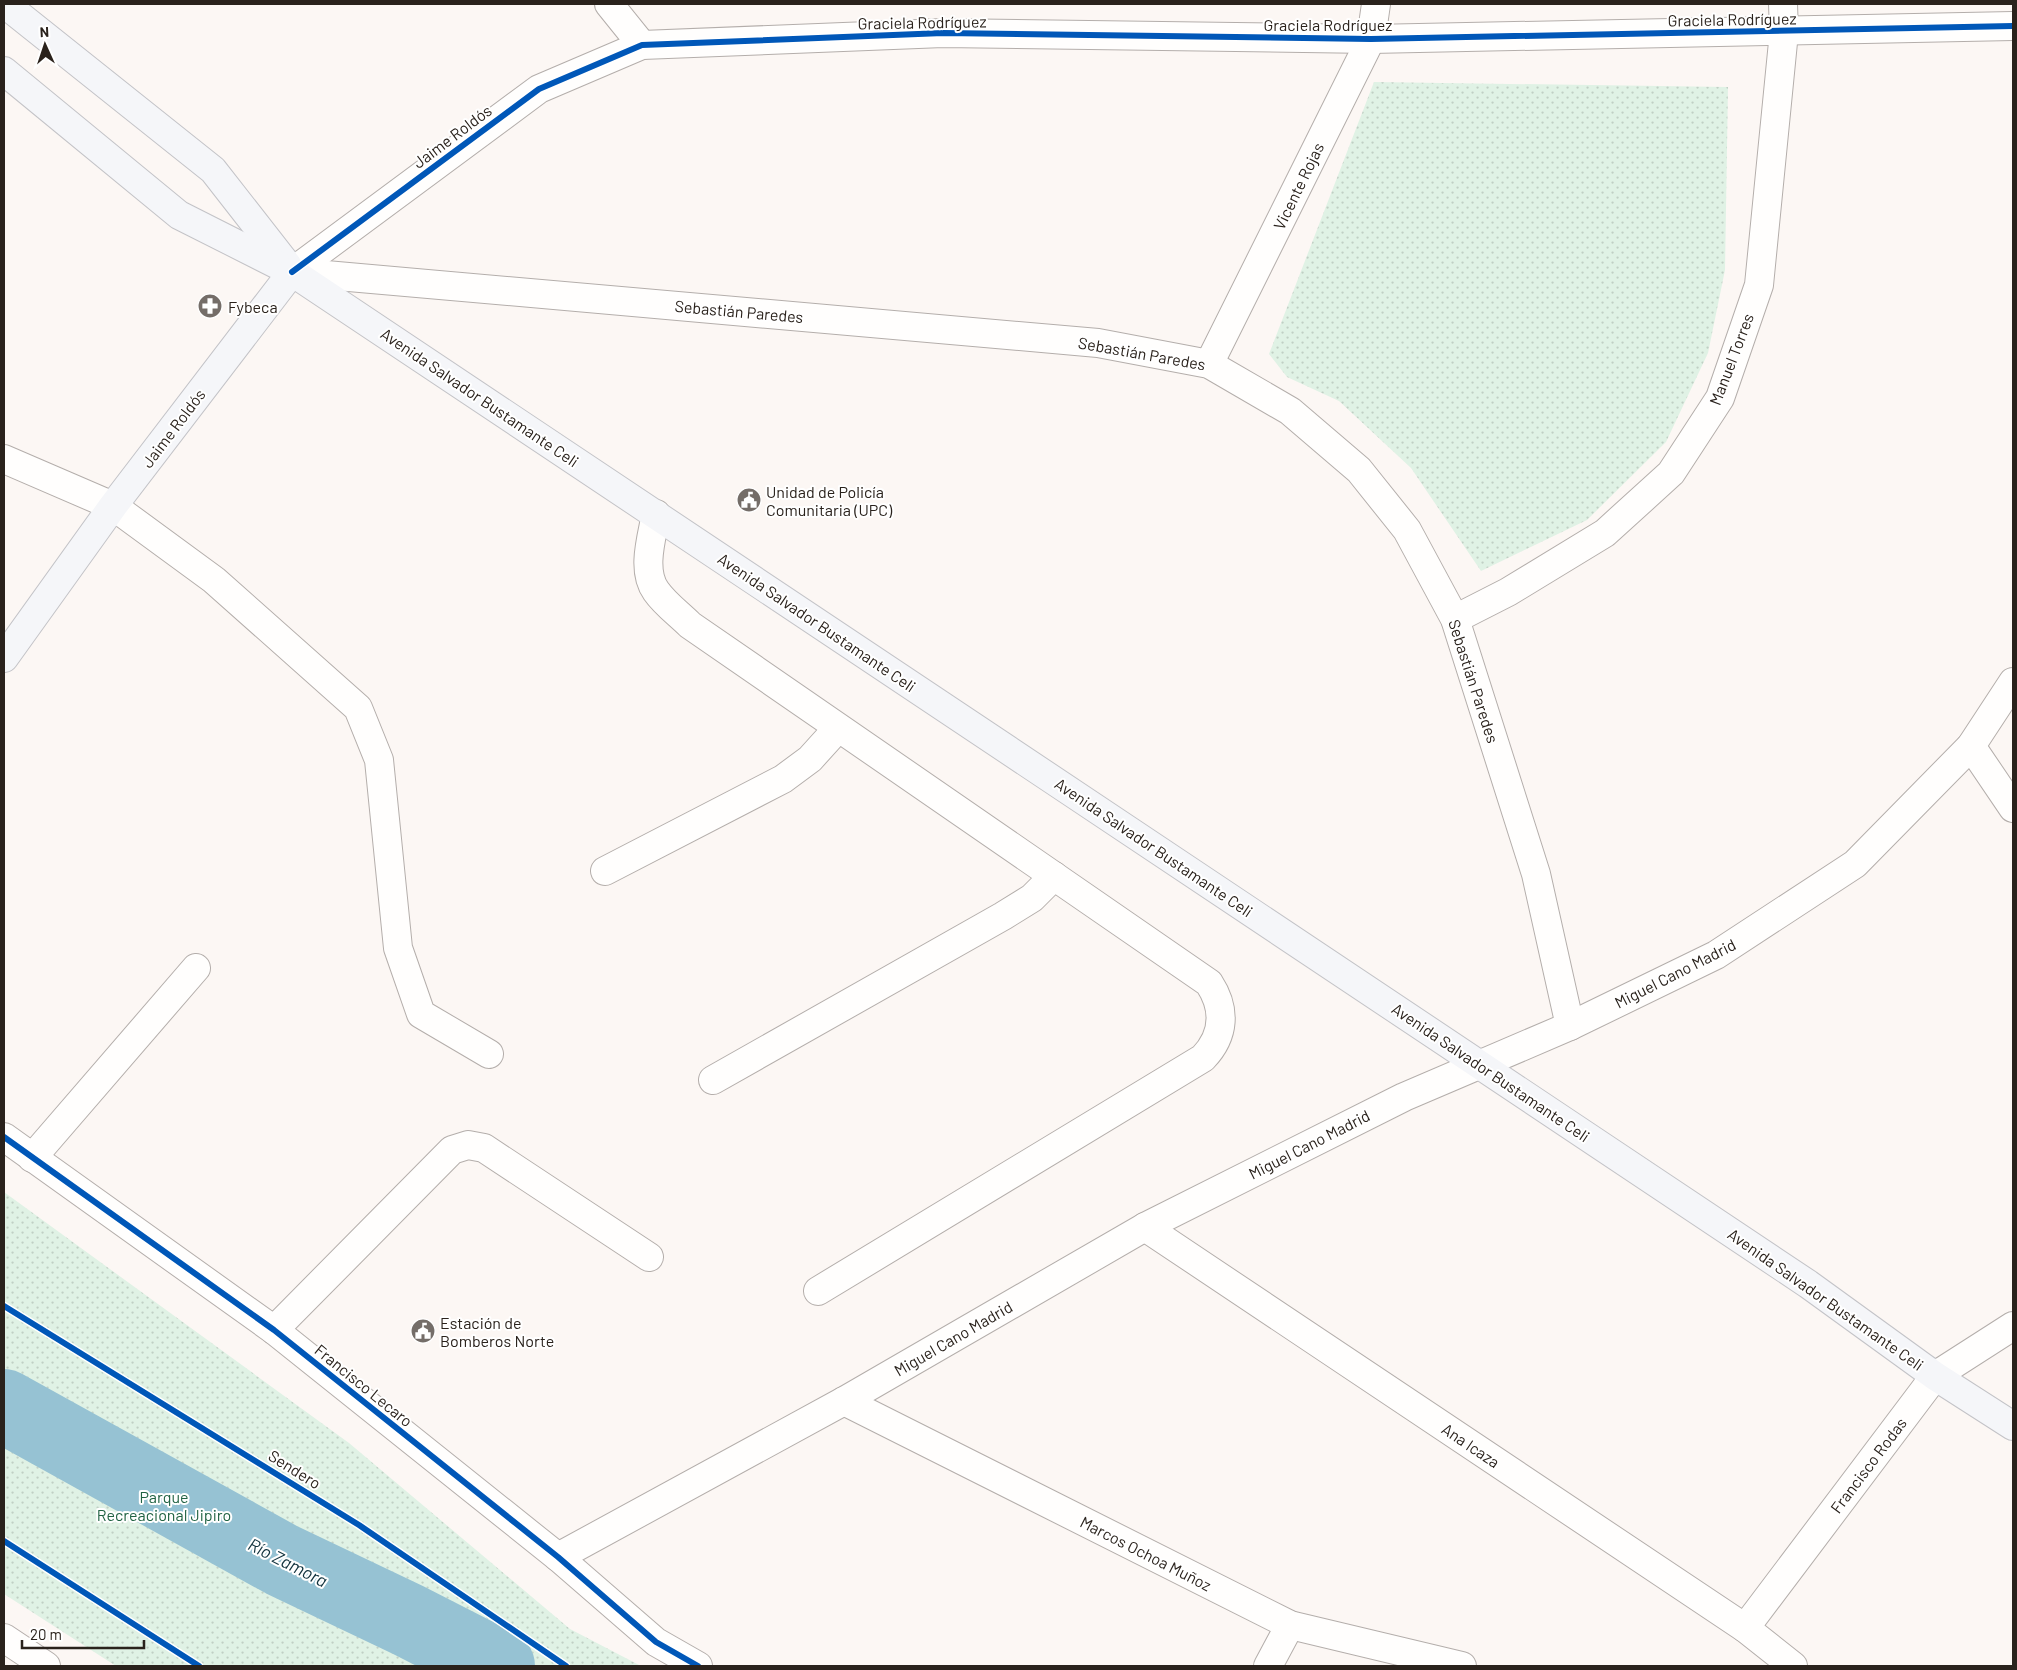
<svg xmlns="http://www.w3.org/2000/svg" width="2017" height="1670" font-family="Barlow,sans-serif">
<style>
.park{fill:url(#park-dots)}
.lines{fill:none;stroke-linecap:round;stroke-linejoin:round}
.river{stroke:#96c2d3;stroke-width:74}
.minor-casing{stroke:#b4aeab;stroke-width:30}
.major-casing{stroke:#c3c3c7;stroke-width:30}
.path{stroke:#e4e3e2;stroke-width:3;stroke-dasharray:2.5 2.5;stroke-linecap:butt}
.minor{stroke:#fffefd;stroke-width:28}
.major{stroke:#f5f6f9;stroke-width:28}
.cycleway-casing{stroke:#fff;stroke-width:9}
.cycleway{stroke:#0057b8;stroke-width:6}
.labels{text-anchor:middle;dominant-baseline:central;stroke-width:4;stroke-linejoin:round;paint-order:stroke}
.street-label{font-size:16px;fill:#2a221c;stroke:#fff}
.poi-label{font-size:16px;fill:#2a221c;stroke:#fff;text-anchor:start}
.park-label{font-size:16px;fill:#216343;stroke:#fff}
.water-label{font-size:18px;font-style:italic;fill:#11323d;stroke:#fff}
</style>
<defs>
<pattern id="park-dots" width="8" height="8" patternUnits="userSpaceOnUse" patternTransform="scale(1.25)"><rect width="8" height="8" fill="#e0f2e5"/><path d="M2 2h.1M6 6h.1" fill="none" stroke="#c0cfc4" stroke-width="1.8" stroke-linecap="round"/></pattern>
</defs>
<rect width="100%" height="100%" fill="#fcf7f4"/>
<g class="park">
<polygon points="1374,82 1728,87 1725,270 1708,353 1666,442 1587,520 1481,571 1411,468 1339,401 1287,377 1269,354"/>
<polygon points="4,1192 349,1443 570,1629 641,1666 116,1666 4,1594"/>
</g>
<g class="lines">
<polyline class="river" points="4,1406 282,1560 408,1620 498,1666"/>
<defs>
<g id="minor">
<polyline points="609,4 642,45"/>
<polyline points="292,272 539,89 642,45 943,33 1371,39 2013,26"/>
<polyline points="292,272 1098,343 1209,364 1290,411 1359,470 1407,530 1455,619 1536,874 1570,1026"/>
<polyline points="1209,364 1371,39 1376,4"/>
<polyline points="4,459 113,506 214,580 358,708 379,760 398,948 421,1014 489,1054"/>
<path d="M656,514C652,537 641,570 656,591C665,604 679,614 690,625L1209,983C1226,1009 1225,1035 1203,1058L818,1291"/>
<polyline points="1455,619 1508,592 1605,533 1671,473 1720,398 1759,285 1784,32 1783,4"/>
<polyline points="1971,746 2013,808"/>
<polyline points="605,871 783,779 810,759 838,728"/>
<polyline points="713,1080 1003,916 1032,898 1054,876"/>
<polyline points="4,1137 274,1330 558,1557 656,1642 698,1666"/>
<polyline points="32,1158 196,968"/>
<polyline points="1145,1227 1745,1628 1793,1666"/>
<polyline points="274,1330 452,1150 468,1145 484,1148 649,1257"/>
<polyline points="844,1401 1290,1625 1462,1666"/>
<polyline points="558,1557 844,1401 1145,1227 1404,1097 1570,1026 1716,955 1855,864 1971,746 2013,682"/>
<polyline points="1745,1628 1935,1376 2013,1326"/>
<polyline points="4,1638 46,1666"/>
<polyline points="1268,1666 1290,1625"/>
</g>
<g id="major">
<polyline points="5,4 213,170 288,266"/>
<polyline points="4,71 179,215 292,272 1808,1284 1935,1376 2013,1426"/>
<polyline points="4,658 113,506 292,272"/>
</g>
</defs>
<use href="#minor" class="minor-casing"/>
<use href="#major" class="major-casing"/>
<g class="path">
<polyline points="4,1306 359,1525 566,1666"/>
<polyline points="4,1541 199,1666"/>
</g>
<use href="#minor" class="minor"/>
<use href="#major" class="major"/>
<defs>
<g id="cycleway">
<polyline points="292,272 539,89 642,45 943,33 1371,39 2013,26"/>
<polyline points="4,1137 274,1330 558,1557 656,1642 698,1666"/>
<polyline points="4,1306 359,1525 566,1666"/>
<polyline points="4,1541 199,1666"/>
</g>
</defs>
<use href="#cycleway" class="cycleway-casing"/>
<use href="#cycleway" class="cycleway"/>
</g>
<defs>
<symbol id="pharmacy-disc" viewBox="-11 -11 22 22"><circle r="9.5" fill="#746d68" stroke="#fff"/><path d="M-2-6h4v4h4v4h-4v4h-4v-4h-4v-4h4Z" fill="#fff"/></symbol>
<symbol id="civic-disc" viewBox="-11 -11 22 22"><circle r="9.5" fill="#746d68" stroke="#fff"/><path d="M-.6-6.5H3V-4.5H.6V-3L4-1V1h2V6H-6V1h2V-1L-.6-3ZM-1.2 2.5V6h2.4V2.5Z" fill="#fff"/></symbol>
</defs>
<g fill-rule="evenodd">
<use href="#pharmacy-disc" x="196" y="292" width="28" height="28"/>
<use href="#civic-disc" x="735" y="486" width="28" height="28"/>
<use href="#civic-disc" x="409" y="1317" width="28" height="28"/>
</g>
<g class="labels">
<g class="street-label">
<text transform="translate(1732 19) rotate(-1)">Graciela Rodríguez</text>
<text transform="translate(922 22) rotate(-1)">Graciela Rodríguez</text>
<text x="1328" y="24">Graciela Rodríguez</text>
<text transform="translate(452 136) rotate(-37)">Jaime Roldós</text>
<text transform="translate(1298 186) rotate(-64)">Vicente Rojas</text>
<text transform="translate(739 311) rotate(5)">Sebastián Paredes</text>
<text transform="translate(1142 353) rotate(10)">Sebastián Paredes</text>
<text transform="translate(1731 359) rotate(-69)">Manuel Torres</text>
<text transform="translate(480 397) rotate(34)">Avenida Salvador Bustamante Celi</text>
<text transform="translate(173 428) rotate(-53)">Jaime Roldós</text>
<text transform="translate(817 622) rotate(34)">Avenida Salvador Bustamante Celi</text>
<text transform="translate(1474 681) rotate(72)">Sebastián Paredes</text>
<text transform="translate(1154 847) rotate(34)">Avenida Salvador Bustamante Celi</text>
<text transform="translate(1675 973) rotate(-27)">Miguel Cano Madrid</text>
<text transform="translate(1491 1072) rotate(34)">Avenida Salvador Bustamante Celi</text>
<text transform="translate(1309 1144) rotate(-27)">Miguel Cano Madrid</text>
<text transform="translate(1826 1299) rotate(35)">Avenida Salvador Bustamante Celi</text>
<text transform="translate(953 1338) rotate(-30)">Miguel Cano Madrid</text>
<text transform="translate(364 1385) rotate(39)">Francisco Lecaro</text>
<text transform="translate(1471 1445) rotate(34)">Ana Icaza</text>
<text transform="translate(1868 1465) rotate(-53)">Francisco Rodas</text>
<text transform="translate(295 1469) rotate(32)">Sendero</text>
<text transform="translate(1146 1553) rotate(27)">Marcos Ochoa Muñoz</text>
</g>
<g class="poi-label">
<text x="228" y="306">Fybeca</text>
<text x="766" y="491">Unidad de Policía<tspan x="766" dy="18">Comunitaria (UPC)</tspan></text>
<text x="440" y="1322">Estación de<tspan x="440" dy="18">Bomberos Norte</tspan></text>
</g>
<g class="park-label">
<text x="164" y="1496">Parque<tspan x="164" dy="18">Recreacional Jipiro</tspan></text>
</g>
<g class="water-label">
<text transform="translate(288 1562) rotate(27)">Río Zamora</text>
</g>
</g>
<rect width="2017" height="1670" fill="none" stroke="#2a221c" stroke-width="10"/>
<g transform="translate(45 45) rotate(357)" stroke="#ffffff" stroke-width="4" paint-order="stroke">
<path d="M0-4L9 19L0 12L-9 19Z" fill="#2a221c"/>
<text y="-8" font-size="14" font-weight="bold" text-anchor="middle" fill="#2a221c">N</text>
</g>
<path d="M22 1640v8h122v-8" fill="none" stroke="#2a221c" stroke-width="2.5"/>
<text x="30" y="1640" font-size="15" fill="#2a221c" stroke="#ffffff" stroke-width="4" paint-order="stroke">20 m</text>
</svg>
